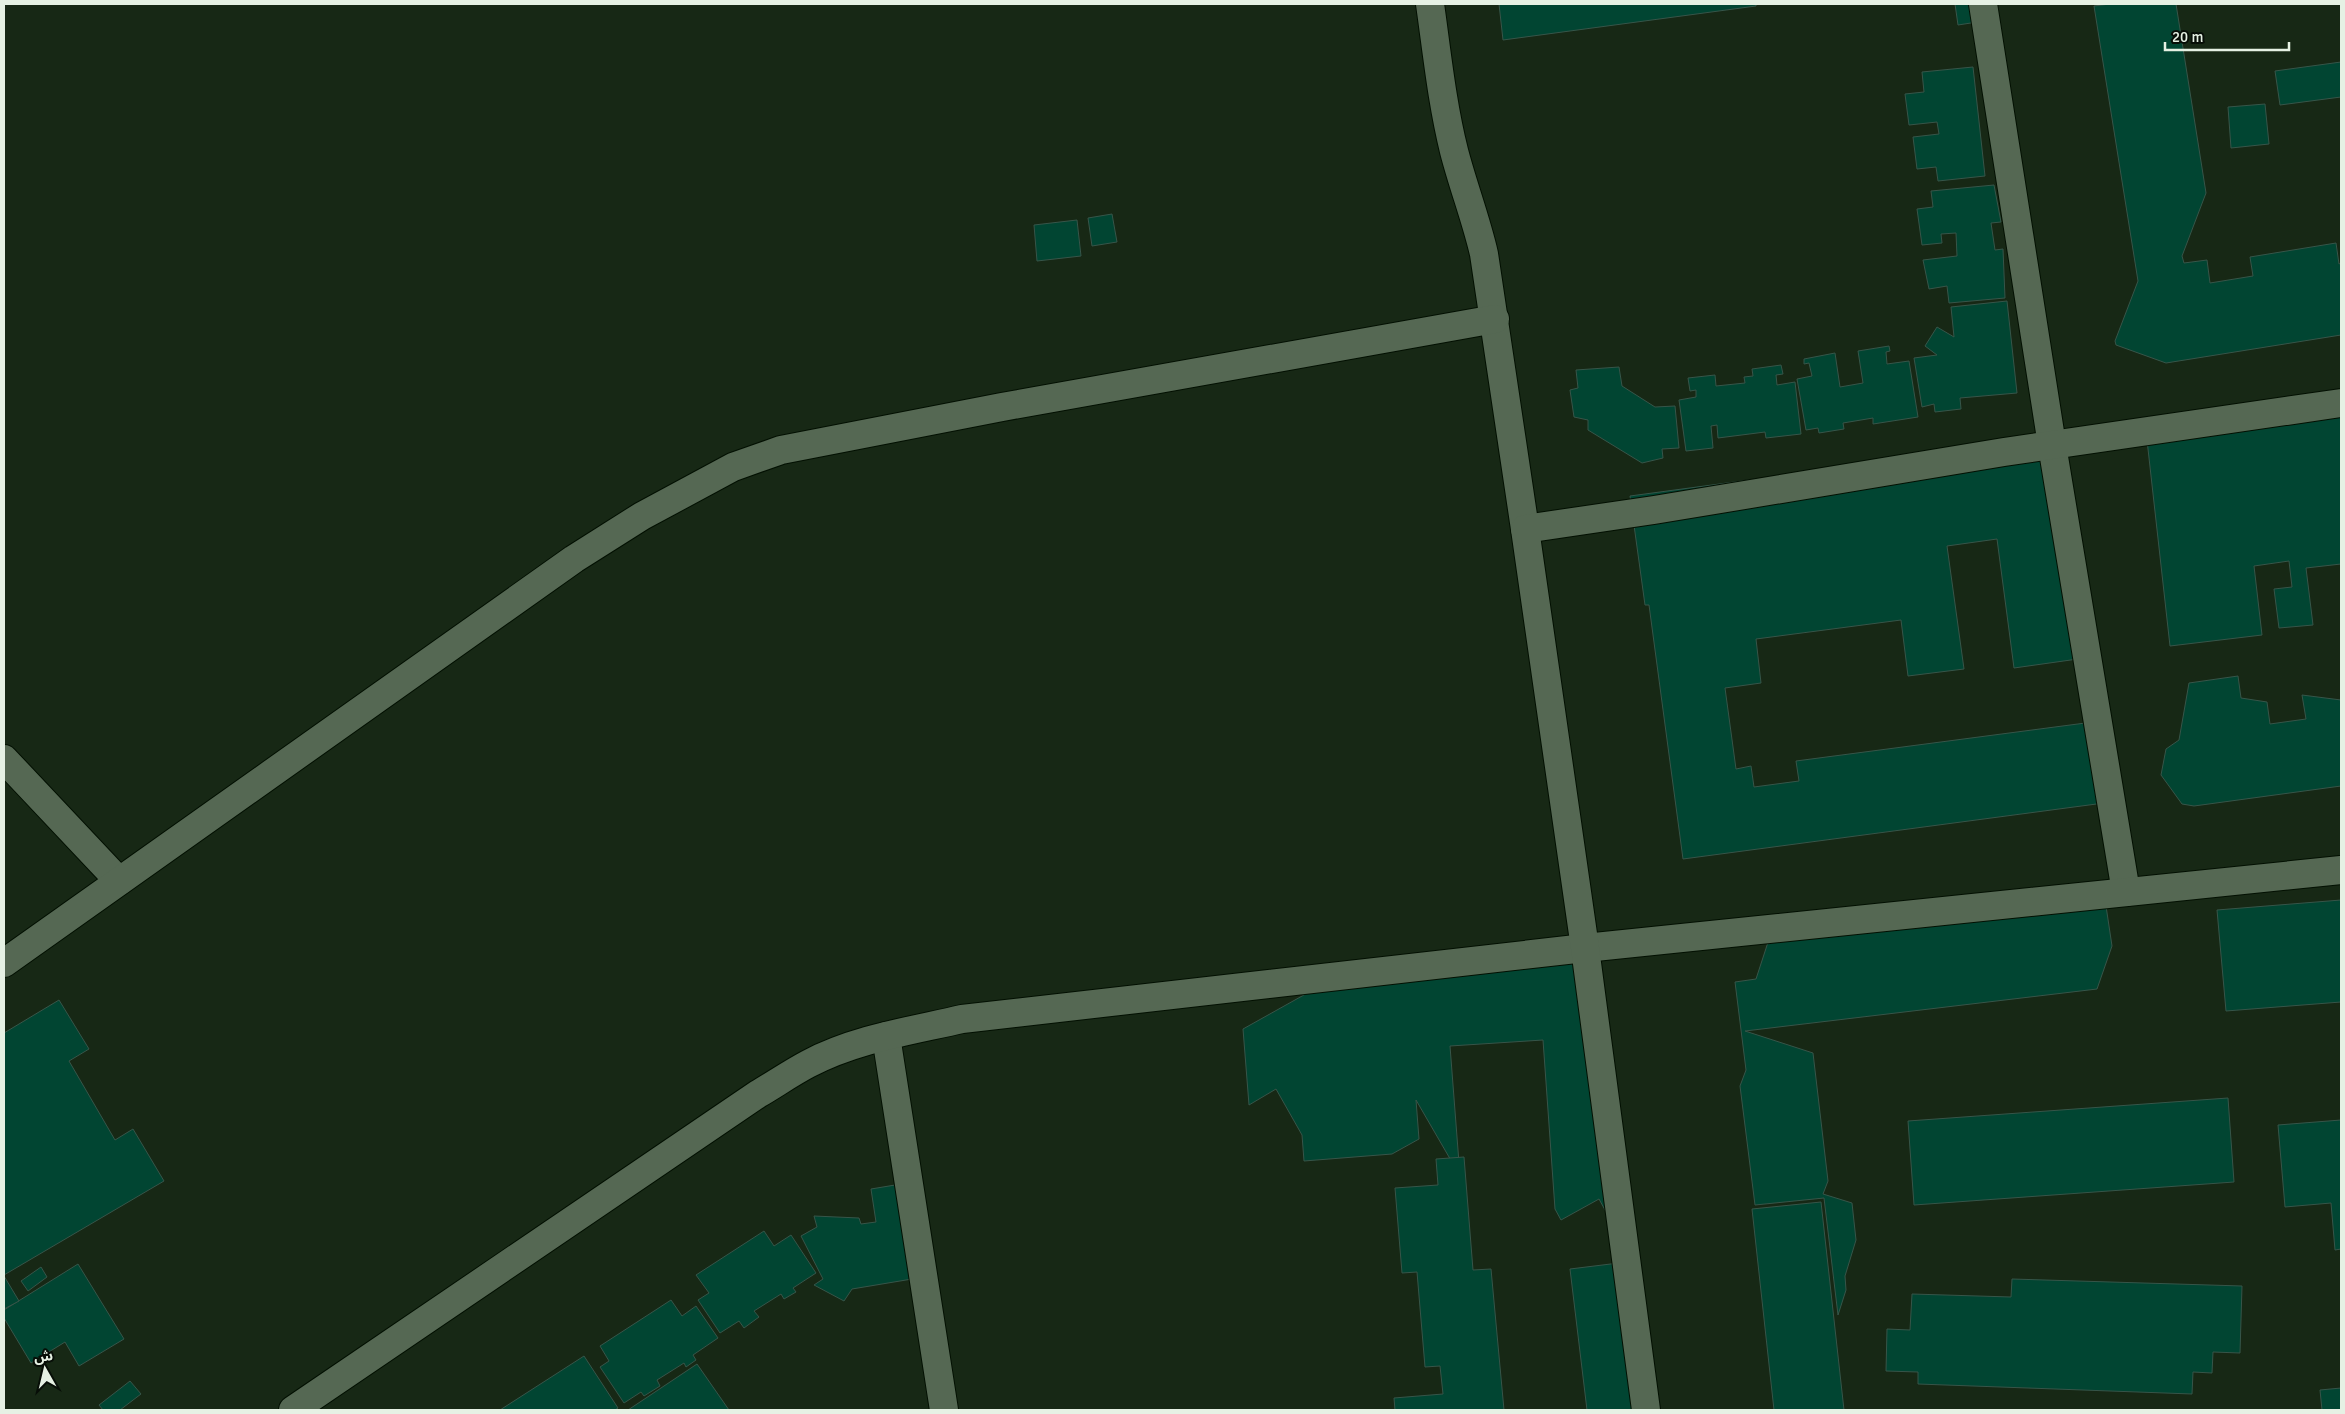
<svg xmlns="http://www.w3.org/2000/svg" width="2345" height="1414" font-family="Signika,'Noto Sans Arabic',sans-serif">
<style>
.building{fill:#014532;stroke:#375549}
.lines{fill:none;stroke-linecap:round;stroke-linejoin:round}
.minor-casing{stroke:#031002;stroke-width:30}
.minor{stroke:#556853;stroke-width:28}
</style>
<rect width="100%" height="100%" fill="#172815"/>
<g class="building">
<polygon points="1499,4 1756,4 1756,6 1503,40"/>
<polygon points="1955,4 1988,4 1990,20 1958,25"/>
<polygon points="2110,4 2176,4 2206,193 2182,256 2184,263 2207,260 2210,283 2253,276 2250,257 2336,243 2339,264 2341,263 2341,335 2166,363 2116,345 2115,341 2138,281 2094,6"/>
<polygon points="2341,62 2341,97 2280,105 2275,71"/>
<polygon points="1973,67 1985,176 1938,181 1936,167 1917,169 1913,137 1939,134 1937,122 1909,125 1905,94 1924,92 1922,72"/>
<polygon points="2265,104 2269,144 2231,148 2228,107"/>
<polygon points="1994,185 2001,222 1991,223 1995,250 2003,249 2005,298 1949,303 1947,286 1929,289 1923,260 1957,256 1956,233 1941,234 1942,243 1922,245 1917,209 1933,207 1931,191"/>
<polygon points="1112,214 1117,242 1092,246 1088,218"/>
<polygon points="1077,220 1081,256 1037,261 1034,225"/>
<polygon points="2007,301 2017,393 1960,398 1961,409 1935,412 1934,404 1922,407 1914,358 1937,355 1925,346 1937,327 1954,337 1951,307"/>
<polygon points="1889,346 1890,351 1886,352 1887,364 1909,361 1918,417 1873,424 1873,418 1843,423 1844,429 1819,433 1818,428 1806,430 1797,379 1812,376 1809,363 1804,364 1804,359 1835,353 1840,387 1863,383 1858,351"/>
<polygon points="1781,365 1783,374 1776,375 1777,385 1795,382 1801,434 1766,438 1765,432 1718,438 1717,425 1711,426 1713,448 1686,451 1679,400 1696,397 1696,390 1690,391 1688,378 1715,375 1716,386 1745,383 1744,377 1753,376 1752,369"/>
<polygon points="1619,367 1622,386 1655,407 1675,406 1679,448 1662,449 1663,458 1642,463 1588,430 1588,420 1574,417 1570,390 1578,388 1576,370"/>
<polygon points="2341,400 2341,564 2306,568 2313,625 2279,628 2274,589 2292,587 2289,561 2254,566 2262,635 2170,646 2145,422"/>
<polygon points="2062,438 2092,657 2014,668 1997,539 1947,546 1964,669 1908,676 1901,620 1756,639 1761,683 1725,688 1736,769 1751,766 1754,787 1799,781 1796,761 2093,722 2104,803 1683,859 1649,605 1645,605 1630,496"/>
<polygon points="2238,676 2241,698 2267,702 2270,724 2306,719 2302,695 2341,700 2341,786 2194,806 2182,804 2161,775 2166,749 2179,740 2189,683"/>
<polygon points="2341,900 2341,1002 2226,1011 2217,910"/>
<polygon points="2106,906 2112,946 2097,989 1745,1031 1813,1053 1828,1181 1823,1194 1852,1203 1856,1240 1845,1276 1846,1290 1838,1315 1824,1198 1755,1205 1740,1086 1746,1070 1735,982 1756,979 1771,933"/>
<polygon points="1564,947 1609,1025 1621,1239 1599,1199 1561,1220 1555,1209 1543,1040 1450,1046 1460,1176 1416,1100 1419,1139 1392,1154 1304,1161 1302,1135 1276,1089 1249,1105 1243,1029 1311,991"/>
<polygon points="59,1000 89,1049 69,1061 115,1140 133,1129 164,1181 4,1275 4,1033"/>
<polygon points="2228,1098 2234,1182 1914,1205 1908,1121"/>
<polygon points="2341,1120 2341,1249 2335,1250 2331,1203 2285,1207 2278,1125"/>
<polygon points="1464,1157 1473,1270 1491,1269 1504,1410 1395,1410 1394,1398 1443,1394 1440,1366 1425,1367 1417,1272 1402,1273 1395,1188 1438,1185 1436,1159"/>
<polygon points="901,1184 912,1279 852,1289 844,1301 814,1285 823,1279 801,1236 817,1227 814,1216 859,1218 861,1224 876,1222 871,1189"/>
<polygon points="1821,1202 1844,1410 1774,1410 1752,1209"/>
<polygon points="764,1231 774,1246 791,1235 816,1273 793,1288 796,1292 784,1299 781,1294 754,1311 759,1317 744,1328 739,1321 720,1333 698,1300 709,1293 696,1275"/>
<polygon points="1635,1261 1653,1410 1587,1410 1570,1269"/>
<polygon points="78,1264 124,1339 79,1366 65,1342 31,1363 4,1318 4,1310"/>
<polygon points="41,1267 47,1277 28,1291 21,1281"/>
<polygon points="4,1276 19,1301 4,1309"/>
<polygon points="2012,1279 2242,1286 2240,1353 2213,1352 2212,1373 2193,1372 2192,1394 1918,1384 1918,1372 1886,1371 1887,1329 1910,1330 1912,1294 2011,1297"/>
<polygon points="671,1300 682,1316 696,1306 718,1338 693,1355 696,1360 686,1367 684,1363 657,1380 660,1386 644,1396 641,1392 624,1403 600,1367 609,1361 600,1346"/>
<polygon points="584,1356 618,1408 615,1410 500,1410"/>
<polygon points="697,1364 729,1410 628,1410"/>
<polygon points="130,1381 141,1394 120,1410 103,1410 99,1405"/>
<polygon points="2341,1388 2341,1410 2322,1410 2320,1390"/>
</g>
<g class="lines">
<defs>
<g id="minor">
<path d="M1430,4C1437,53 1442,103 1454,151C1463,186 1476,219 1484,254L1525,529"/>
<polyline points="1983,4 2052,445 2126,892"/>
<polyline points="4,759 119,881"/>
<polyline points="4,963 574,559 642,516 733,467 781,450 1002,407 1495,319"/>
<polyline points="886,1036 944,1410"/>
<path d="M293,1410L758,1094C775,1084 791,1073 808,1064C855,1039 910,1031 962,1019L1585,948L2341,870"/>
<polyline points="1646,1410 1585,948 1525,529 1654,510 2004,452 2341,403"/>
</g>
</defs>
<use href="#minor" class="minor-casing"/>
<use href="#minor" class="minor"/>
</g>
<rect width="2345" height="1414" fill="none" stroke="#e6f1e4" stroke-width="10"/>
<g transform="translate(45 1369) rotate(352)" stroke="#070e07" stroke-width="4" paint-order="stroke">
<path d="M0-4L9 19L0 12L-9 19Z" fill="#e6f1e4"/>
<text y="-8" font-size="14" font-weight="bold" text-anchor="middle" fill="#e6f1e4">ش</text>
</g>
<path d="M2165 42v8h124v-8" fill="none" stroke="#e6f1e4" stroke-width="2.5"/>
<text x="2172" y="42" font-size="15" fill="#e6f1e4" stroke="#070e07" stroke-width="4" paint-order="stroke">20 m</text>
</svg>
